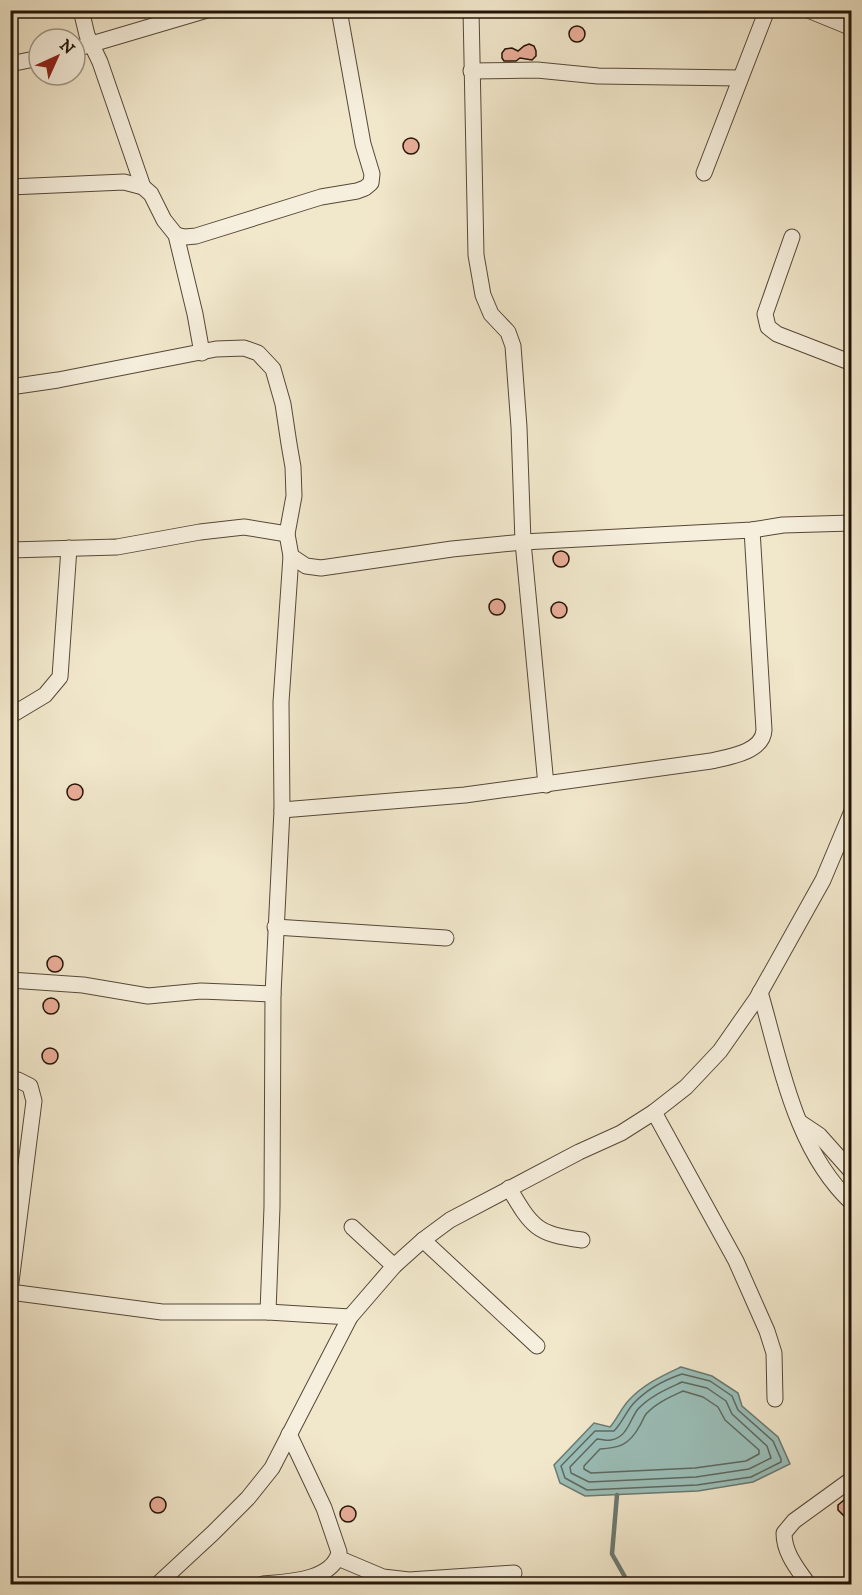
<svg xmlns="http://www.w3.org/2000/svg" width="862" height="1595" font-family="'IM FELL DW Pica',serif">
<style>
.water{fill:#9bbfb9;stroke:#6b7a71;stroke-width:1.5}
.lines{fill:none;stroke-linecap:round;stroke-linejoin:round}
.shore{stroke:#5e6960;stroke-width:1.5}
.stream{stroke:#6b7a71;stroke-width:4.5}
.building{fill:#e9ad98;stroke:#221306;stroke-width:1.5}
.minor-casing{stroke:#564837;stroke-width:17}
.minor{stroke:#f6efdd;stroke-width:15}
</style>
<rect width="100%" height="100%" fill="#f1e7cb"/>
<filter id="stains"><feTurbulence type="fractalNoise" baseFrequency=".00333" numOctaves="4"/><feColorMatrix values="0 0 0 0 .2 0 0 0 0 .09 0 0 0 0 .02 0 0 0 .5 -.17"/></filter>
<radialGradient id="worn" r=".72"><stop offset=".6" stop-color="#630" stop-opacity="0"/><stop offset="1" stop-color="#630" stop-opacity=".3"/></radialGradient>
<path class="water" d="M681,1367L712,1376L738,1393L742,1406L778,1437L790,1464L753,1482L698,1491L585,1496L560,1483L554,1465L594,1423L610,1427C617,1419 622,1407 629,1400C644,1384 662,1376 681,1367Z"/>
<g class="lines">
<g class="shore">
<path d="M682,1374L710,1381L732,1396L738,1410L773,1441L781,1459V1462L751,1477L697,1485L587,1490L565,1478L561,1466L595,1431H614C622,1423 626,1412 633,1404C646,1390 664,1380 682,1374Z"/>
<path d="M682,1382L707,1388L726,1401L732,1414L767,1446L771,1458L749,1469L696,1477L589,1482L571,1473L570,1467L597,1439C602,1439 607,1441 611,1440C627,1438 630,1419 638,1409C650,1396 667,1389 682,1382Z"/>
<path d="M683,1391L703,1397L718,1407L725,1420L759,1450V1454L746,1461L695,1468L591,1473L584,1469V1466L600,1449C619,1448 629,1445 639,1427C642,1423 643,1418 646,1414C656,1403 670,1397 683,1391Z"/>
</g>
<polyline class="stream" points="617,1495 612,1554 629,1584"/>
</g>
<g class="building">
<circle cx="577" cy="34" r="8"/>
<polygon points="529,44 534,46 536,51 536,56 532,60 520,58 516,61 504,61 502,58 502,53 505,49 512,48 518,51 524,46"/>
<circle cx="411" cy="146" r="8"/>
<circle cx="561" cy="559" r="8"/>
<circle cx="497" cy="607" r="8"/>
<circle cx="559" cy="610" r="8"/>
<circle cx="75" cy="792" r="8"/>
<circle cx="55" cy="964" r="8"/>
<circle cx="51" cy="1006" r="8"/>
<circle cx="50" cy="1056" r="8"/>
<circle cx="158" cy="1505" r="8"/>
<polygon points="844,1500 852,1501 852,1516 844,1516 838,1510 838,1505"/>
<circle cx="348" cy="1514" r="8"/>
</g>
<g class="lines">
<defs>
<g id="minor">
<polyline points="81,10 87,35 100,62 143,187"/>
<polyline points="471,10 476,255 483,295 491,314 508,332 513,346 519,427 523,542 546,785"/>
<polyline points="808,10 852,28"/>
<polyline points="75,49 207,10"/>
<polyline points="10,64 39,58"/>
<polyline points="471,71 537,70 598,76 740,78"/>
<polyline points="704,173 767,10"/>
<polyline points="10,187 124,182 143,187 151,194 164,220 176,235 195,314 202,353"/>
<polyline points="176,235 185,237 196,236 321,197 357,191 365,188 371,183 372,174 363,144 339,10"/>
<polyline points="792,237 765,314 768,327 777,334 852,363"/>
<polyline points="10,387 58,380 216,349 244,348 258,353 273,369 283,404 289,444 293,467 294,496 287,534 291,556 281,702 282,810 273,994 272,1207 268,1312"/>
<polyline points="10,550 117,547 200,532 244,527 287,534"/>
<polyline points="291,556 306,566 321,568 452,549 523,542 752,530 783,525 852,523"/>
<polyline points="10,716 45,695 60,677 69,548"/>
<path d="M282,810L465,795L711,761C729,757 763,752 764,730L752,530"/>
<polyline points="275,927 446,938"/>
<polyline points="10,980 83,985 148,996 201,991 273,994"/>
<path d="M760,992C781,1064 795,1150 852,1203"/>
<polyline points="10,1080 18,1080 30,1086 34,1101 10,1290"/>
<polyline points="654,1112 736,1261 767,1331 774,1353 775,1399"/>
<polyline points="801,1123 819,1135 852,1172"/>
<path d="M509,1188C532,1227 536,1234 582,1240"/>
<polyline points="352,1227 394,1266"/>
<polyline points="423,1240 537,1346"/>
<polyline points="10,1292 162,1312 268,1312 350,1317"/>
<polyline points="338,1558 383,1577 409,1580 514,1573"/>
<polyline points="158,1584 213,1533 248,1498 272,1468 350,1317 394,1266 423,1240 450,1220 579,1152 621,1133 654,1112 686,1087 720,1051 757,998 823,880 852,811"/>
<path d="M263,1584C286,1582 333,1581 339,1552L324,1508L289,1434"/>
<path d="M808,1584C797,1568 784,1553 784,1533L794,1521L852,1479"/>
</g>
</defs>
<use href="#minor" class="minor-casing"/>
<use href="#minor" class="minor"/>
</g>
<rect width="862" height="1595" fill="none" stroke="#f1e7cb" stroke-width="36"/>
<rect x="12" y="12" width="838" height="1571" fill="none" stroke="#221306" stroke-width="3"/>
<rect x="18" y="18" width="826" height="1559" fill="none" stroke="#221306" stroke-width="1.5"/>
<g transform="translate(57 57) rotate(45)"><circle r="28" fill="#f6efdd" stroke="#a19787" stroke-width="1.5"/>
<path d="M0-4.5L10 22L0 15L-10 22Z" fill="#8f2418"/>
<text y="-9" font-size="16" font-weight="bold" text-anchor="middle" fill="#221306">N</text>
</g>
<rect width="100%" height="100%" filter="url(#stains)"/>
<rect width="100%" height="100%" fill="url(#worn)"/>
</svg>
